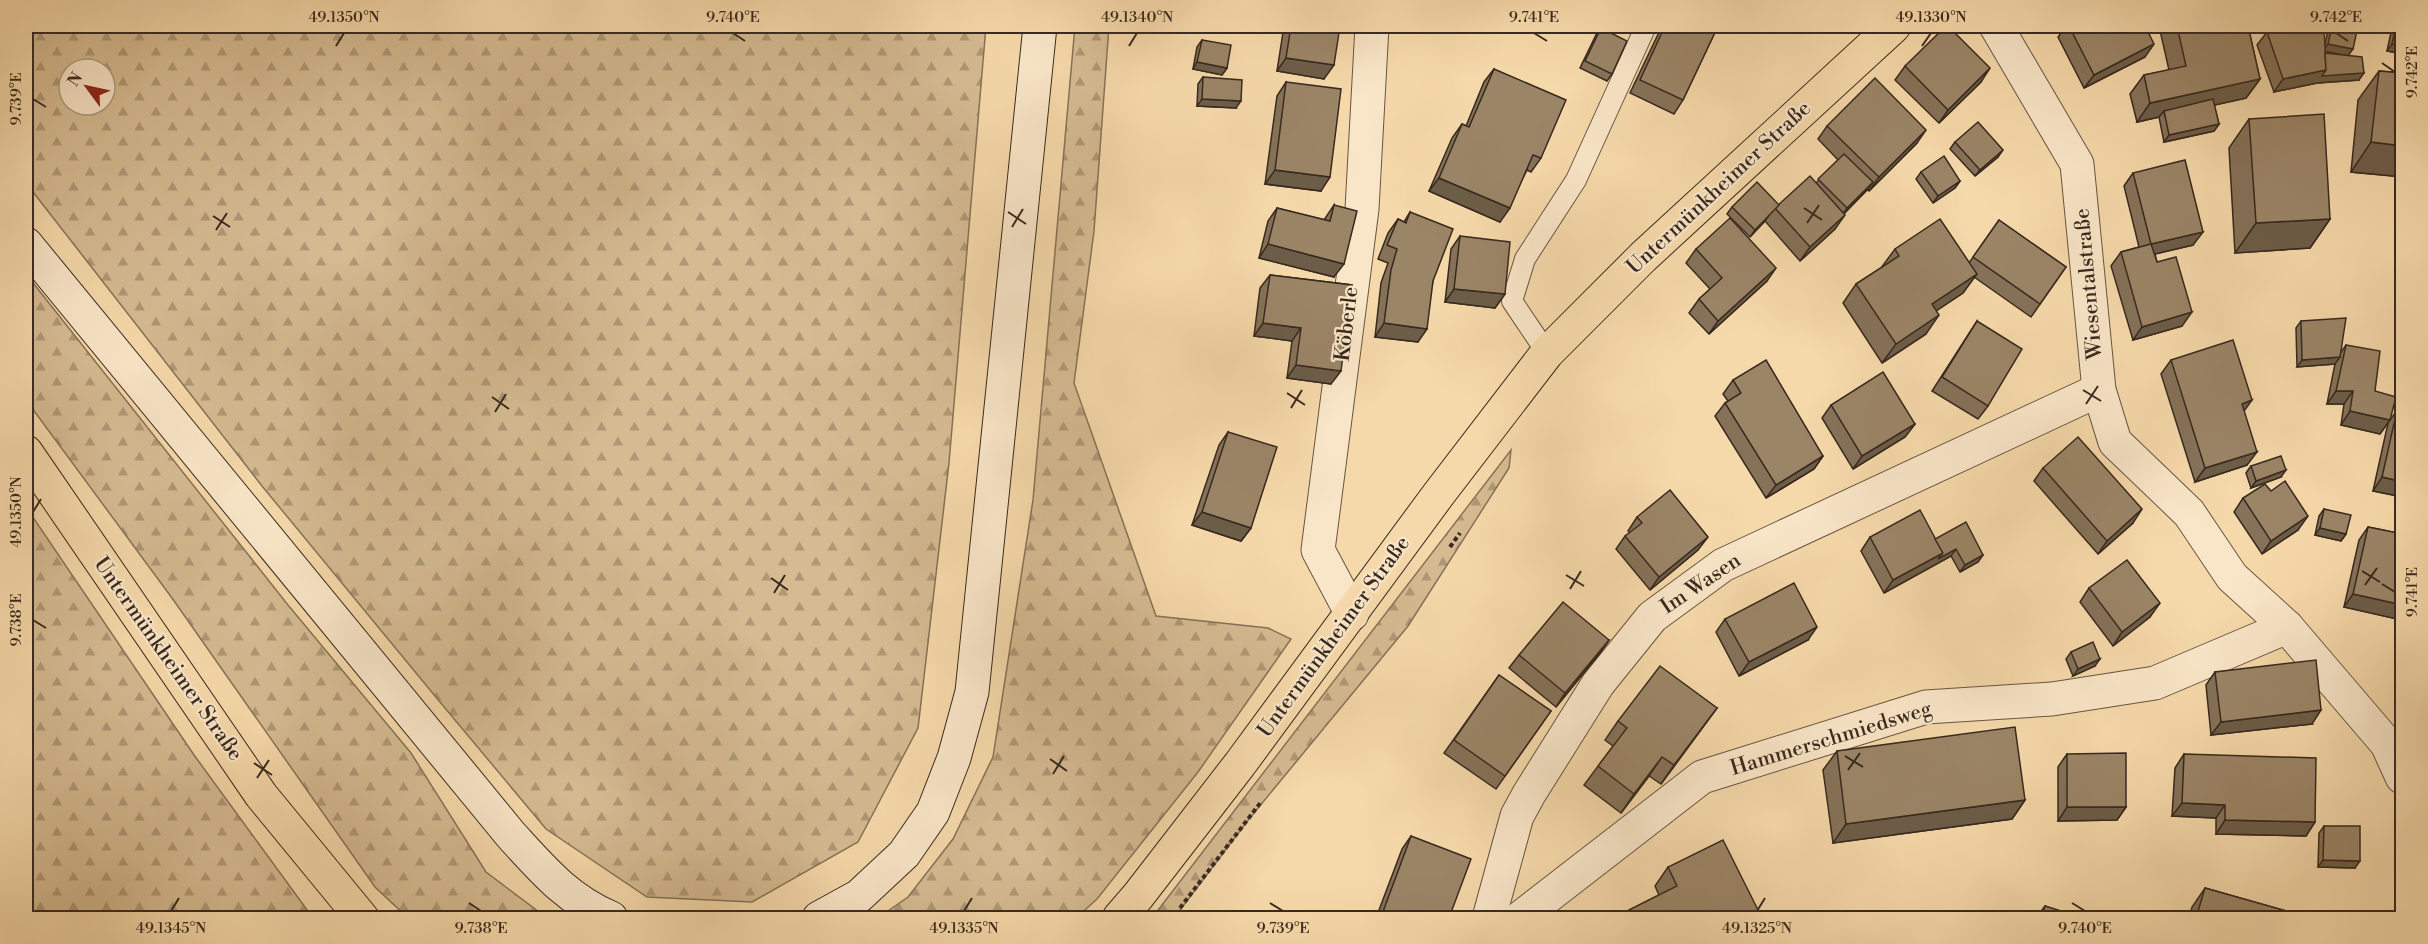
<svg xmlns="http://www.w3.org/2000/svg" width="2428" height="944" font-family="'Libre Bodoni',serif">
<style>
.forest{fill:url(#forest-firs);stroke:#877258;stroke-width:1.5;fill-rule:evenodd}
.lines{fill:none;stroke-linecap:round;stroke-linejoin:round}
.lane-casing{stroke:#685542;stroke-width:22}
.street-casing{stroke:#685542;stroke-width:35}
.secondary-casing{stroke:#38291f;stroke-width:35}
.primary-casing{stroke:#38291f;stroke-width:35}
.path{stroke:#38291f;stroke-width:4;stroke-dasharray:4.5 3;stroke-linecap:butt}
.lane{stroke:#f9e6c8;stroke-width:20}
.street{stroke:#f9e6c8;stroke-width:33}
.secondary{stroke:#f9e6c8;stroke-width:33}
.primary{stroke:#f6d9aa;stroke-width:33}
.wall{fill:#857259;stroke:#38291f;stroke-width:1.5;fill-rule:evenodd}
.shaded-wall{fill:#6c5d48;stroke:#38291f;stroke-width:1.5}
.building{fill:#9b8567;stroke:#38291f;stroke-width:1.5}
.ticks{fill:none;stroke:#38291f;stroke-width:2}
.labels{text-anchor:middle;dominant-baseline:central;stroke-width:4.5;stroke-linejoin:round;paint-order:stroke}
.street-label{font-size:21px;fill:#38291f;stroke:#f9e6c8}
.neatline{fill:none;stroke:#38291f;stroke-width:2}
.ticks-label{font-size:15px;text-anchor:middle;fill:#38291f}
</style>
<defs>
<pattern id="forest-firs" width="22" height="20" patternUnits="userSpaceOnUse" patternTransform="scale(1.5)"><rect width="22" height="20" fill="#d6bb92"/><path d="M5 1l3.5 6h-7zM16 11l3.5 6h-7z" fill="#af9877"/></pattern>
</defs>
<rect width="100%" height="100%" fill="#f6d9aa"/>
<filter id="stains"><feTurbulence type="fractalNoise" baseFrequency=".00333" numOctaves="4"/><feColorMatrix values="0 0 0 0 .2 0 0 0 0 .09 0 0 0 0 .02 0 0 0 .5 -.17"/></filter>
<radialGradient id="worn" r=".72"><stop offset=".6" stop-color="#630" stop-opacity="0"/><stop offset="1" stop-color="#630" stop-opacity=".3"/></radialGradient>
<g class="forest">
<path d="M26,26H986L949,463L918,728L858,842L752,902L647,897L546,829L435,696L262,486L26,183ZM69,69H105V105H69Z"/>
<polygon points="1075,26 1109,26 1094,231 1074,383 1156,616 1268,628 1291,639 1198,772 1097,899 1076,918 878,918 908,897 953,839 993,757 1033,500"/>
<polygon points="26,274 288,605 411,753 486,872 547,918 408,918 375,887 172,598 26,400"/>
<polygon points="1511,450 1509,468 1408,626 1249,819 1174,918 1152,918"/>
<polygon points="26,507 194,755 313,918 26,918"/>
</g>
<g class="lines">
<defs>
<polyline id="lane" points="1547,353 1512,301 1525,259 1576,180 1646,26"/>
<g id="street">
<polyline points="1996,26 2077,164 2099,390 2115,442 2189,513 2232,577 2287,627 2387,744 2402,777"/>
<polyline points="1352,614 1318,550 1362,209 1372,26"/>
<polyline points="1489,918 1517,816 1529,794 1598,684 1652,617 1723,565 2099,390"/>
<polyline points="1520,918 1702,777 1926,707 2052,699 2155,683 2287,627"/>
</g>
<g id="secondary">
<path d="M26,244L511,835C543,870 567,899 611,918"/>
<polyline points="819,918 859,896 904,854 933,812 954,758 972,692 1040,26"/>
</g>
<g id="primary">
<polyline points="26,452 261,795 362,918"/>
<polyline points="1119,918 1138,896 1240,764 1438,495 1547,353 1643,257 1894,26"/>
</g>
</defs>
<use href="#lane" class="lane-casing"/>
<use href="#street" class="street-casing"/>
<use href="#secondary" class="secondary-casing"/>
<use href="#primary" class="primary-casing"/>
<g class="path">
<polyline points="1450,547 1460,533"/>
<polyline points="1180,908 1261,802"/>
</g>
<use href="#lane" class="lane"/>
<use href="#street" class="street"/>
<use href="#secondary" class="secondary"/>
<use href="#primary" class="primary"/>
</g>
<g class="wall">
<polygon points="1284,26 1340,26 1324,79 1277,71"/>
<polygon points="1662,26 1718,26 1683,100 1674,114 1630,93"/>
<polygon points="2066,26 2145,26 2145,57 2084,88 2058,37"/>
<polygon points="2159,26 2248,26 2260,79 2246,98 2214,105 2219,124 2214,131 2164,142 2159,117 2137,122 2130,94 2144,75 2169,70"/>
<path d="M2329,26H2358L2348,56L2359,80L2317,83L2274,92L2257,45L2267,32L2325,44ZM2325,51L2341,55L2325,53Z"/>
<polygon points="2362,26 2403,26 2403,54 2387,51 2391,32"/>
<polygon points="1601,28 1612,74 1607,81 1580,68 1596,35"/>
<polygon points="1202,40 1227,68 1222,75 1193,69 1197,47"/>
<polygon points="1905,66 1981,82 1939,123 1895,80"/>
<polygon points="1494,69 1541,158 1531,172 1527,170 1500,222 1429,191 1452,138 1462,124 1466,126 1484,82"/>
<polygon points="2379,71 2403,73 2403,177 2351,172 2358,100"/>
<polygon points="1203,77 1236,108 1197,106 1198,84"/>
<polygon points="1286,82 1321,191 1265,184 1277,96"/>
<polygon points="2249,119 2330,219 2310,248 2235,253 2229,148"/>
<polygon points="1827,126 1917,143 1869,191 1868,189 1844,214 1835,229 1800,261 1765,221 1750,237 1727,214 1732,207 1779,205 1816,183 1838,160 1818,139"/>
<polygon points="1955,142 1998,157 1975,176 1950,149"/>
<polygon points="1921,172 1960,181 1955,188 1933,203 1916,179"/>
<polygon points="2133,173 2193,245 2155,254 2157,262 2182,326 2133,340 2111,266 2121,252 2139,247 2124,186"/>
<polygon points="1334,205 1334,277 1259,258 1268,221 1277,208 1324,220"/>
<polygon points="1410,212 1433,281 1418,342 1375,337 1381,283 1388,263 1378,259 1388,233 1398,219 1404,222"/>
<polygon points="1999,220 2066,267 2031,317 1974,277 1963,293 1936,311 1926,334 1882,363 1843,303 1856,284 1881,268 1895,249 1969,263"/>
<polygon points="1460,236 1505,294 1495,308 1445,302 1451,249"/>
<polygon points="1696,249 1767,281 1709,334 1689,313 1699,299 1710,289 1686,263"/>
<polygon points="1270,275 1352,285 1331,384 1287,378 1292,341 1254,336 1260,288"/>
<polygon points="1977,321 1988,406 1978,419 1932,391"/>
<polygon points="2301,321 2341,352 2346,345 2375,391 2390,420 2380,434 2341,425 2344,404 2327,404 2335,364 2297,367 2296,328"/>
<polygon points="2403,342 2403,379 2395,378"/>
<polygon points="2171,360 2244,412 2247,465 2195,482 2161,374"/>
<polygon points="1733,380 1823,456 1814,469 1766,498 1715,416 1725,403 1728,401 1723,394"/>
<polygon points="1831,405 1915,424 1905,437 1853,469 1822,418"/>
<polygon points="2397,410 2403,411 2403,497 2373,491 2388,423"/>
<polygon points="1228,432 1251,528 1241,541 1192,525 1219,445"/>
<polygon points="2251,466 2281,477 2251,488 2246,473"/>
<polygon points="2043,468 2133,523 2098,554 2034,481"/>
<polygon points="2243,498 2298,530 2262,554 2234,512"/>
<polygon points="2324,509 2346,534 2341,541 2315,535 2319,516"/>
<polygon points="1637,517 1698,550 1650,590 1616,549 1625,536 1630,533 1628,531"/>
<polygon points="2368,527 2403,534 2403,612 2397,619 2344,607 2359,540"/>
<polygon points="1870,537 1935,539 1983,555 1978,562 1960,572 1951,556 1884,593 1861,551"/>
<polygon points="2089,588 2150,617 2113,646 2080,602"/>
<polygon points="1725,619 1808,640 1739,676 1716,632"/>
<polygon points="1609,640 1600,653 1556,707 1509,668 1519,655"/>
<polygon points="2071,652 2095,666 2073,676 2066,659"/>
<polygon points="2215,672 2312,724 2211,735 2206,685"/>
<polygon points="1499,675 1551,711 1496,789 1444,753"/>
<polygon points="1717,708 1661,784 1649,776 1621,813 1584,785 1613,746 1605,740 1618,721"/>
<polygon points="1837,751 2025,800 2012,819 1833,843 1823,770"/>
<polygon points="2067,754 2126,807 2117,820 2058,821 2058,767"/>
<polygon points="2184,754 2315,822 2306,836 2216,834 2216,818 2172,816 2175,768"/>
<polygon points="2324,826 2355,868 2318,867 2319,833"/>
<polygon points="1411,836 1449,918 1376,918 1402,849"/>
<polygon points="1668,867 1762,918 1623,918 1629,910 1659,895 1655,886"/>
<polygon points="2205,888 2311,918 2189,918 2192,907"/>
<polygon points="2045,906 2073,918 2036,918"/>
</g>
<g class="shaded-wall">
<polygon points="2362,26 2396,26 2391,32"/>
<polygon points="2154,44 2145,57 2084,88 2094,75"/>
<polygon points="2328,44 2353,49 2348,56 2323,51"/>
<polygon points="2392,44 2403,46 2403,54 2387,51"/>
<polygon points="1286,58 1334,65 1324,79 1277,71"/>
<polygon points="1197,62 1227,68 1222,75 1193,69"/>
<polygon points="1990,68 1981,82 1939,123 1948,110"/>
<polygon points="2326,70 2364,73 2359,80 2317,83 2274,92 2283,79"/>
<polygon points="2260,79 2246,98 2165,116 2164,111 2159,117 2137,122 2150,103"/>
<polygon points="1202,99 1241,101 1236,108 1197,106"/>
<polygon points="2219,124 2214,131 2164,142 2169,135"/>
<polygon points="1926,130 1917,143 1869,191 1879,177"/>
<polygon points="2371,142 2403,146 2403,177 2351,172"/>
<polygon points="2003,150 1998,157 1975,176 1980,170"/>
<polygon points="1275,170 1330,177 1321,191 1265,184"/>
<polygon points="1439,178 1510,208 1500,222 1429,191"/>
<polygon points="1960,181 1955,188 1933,203 1938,196"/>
<polygon points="1873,182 1868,189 1842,215 1847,208"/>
<polygon points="1770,214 1765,221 1750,237 1755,230"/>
<polygon points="1845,215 1835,229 1800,261 1810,247"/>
<polygon points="2330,219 2310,248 2235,253 2256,223"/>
<polygon points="2203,232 2193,245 2142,257 2151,244"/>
<polygon points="1268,244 1344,264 1334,277 1259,258"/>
<polygon points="1776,268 1767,281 1709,334 1718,321"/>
<polygon points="1977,274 1963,293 1918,323 1932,304"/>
<polygon points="1454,289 1505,294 1495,308 1445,302"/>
<polygon points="2192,312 2182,326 2133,340 2142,327"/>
<polygon points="1939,315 1926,334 1882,363 1896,344"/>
<polygon points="1263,323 1301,328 1292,341 1254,336"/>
<polygon points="1384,323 1427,329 1418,342 1375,337"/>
<polygon points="2340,357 2335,364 2297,367 2302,360"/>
<polygon points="1296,365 1341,371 1331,384 1287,378"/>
<polygon points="2403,367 2403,379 2395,378"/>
<polygon points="2336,391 2353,391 2344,404 2327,404"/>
<polygon points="2252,400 2242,414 2242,404"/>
<polygon points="2350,411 2390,420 2380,434 2341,425"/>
<polygon points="1915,424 1905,437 1853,469 1862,456"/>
<polygon points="2257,452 2247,465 2195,482 2205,468"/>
<polygon points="1823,456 1814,469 1766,498 1776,485"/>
<polygon points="2286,470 2281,477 2251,488 2256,481"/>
<polygon points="2382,477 2403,482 2403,497 2373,491"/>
<polygon points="2142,509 2133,523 2098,554 2107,541"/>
<polygon points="1202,512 1251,528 1241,541 1192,525"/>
<polygon points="2308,516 2298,530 2262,554 2271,541"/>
<polygon points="2320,528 2346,534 2341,541 2315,535"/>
<polygon points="1708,537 1698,550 1650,590 1659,577"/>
<polygon points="1956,549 1951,556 1884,593 1893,580 1943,553"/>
<polygon points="1983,555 1978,562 1960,572 1965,565"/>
<polygon points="2353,594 2403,605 2403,612 2397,619 2344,607"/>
<polygon points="2160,603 2150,617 2113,646 2122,632"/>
<polygon points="1817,627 1808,640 1739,676 1749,662"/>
<polygon points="1609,640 1600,653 1556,707 1565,693"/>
<polygon points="2100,659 2095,666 2073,676 2078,669"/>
<polygon points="1717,708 1661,784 1674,765"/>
<polygon points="2321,710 2312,724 2211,735 2221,722"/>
<polygon points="1662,757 1649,776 1621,813 1634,794"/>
<polygon points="2025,800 2012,819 1833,843 1846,824"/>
<polygon points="2182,803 2225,805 2216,818 2172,816"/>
<polygon points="2067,807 2126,807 2117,820 2058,821"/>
<polygon points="2225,820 2315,822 2306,836 2216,834"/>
<polygon points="2323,860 2360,861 2355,868 2318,867"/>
</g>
<g class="building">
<polygon points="1291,26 1340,26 1334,65 1286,58"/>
<polygon points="1665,26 1718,26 1683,100 1640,80"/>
<polygon points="1946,26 1948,26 1990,68 1948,110 1905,66"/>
<polygon points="2069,26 2145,26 2154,44 2094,75"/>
<polygon points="2177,26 2248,26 2260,79 2150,103 2144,75 2186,66"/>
<polygon points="2282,26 2324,26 2326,70 2283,79 2267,32 2280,28"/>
<polygon points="2332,26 2358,26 2353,49 2328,44"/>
<polygon points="2396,26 2403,26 2403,46 2392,44"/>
<polygon points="1601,28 1627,41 1612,74 1585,61"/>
<polygon points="1202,40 1231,45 1227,68 1197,62"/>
<polygon points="2325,53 2362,57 2364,73 2322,76 2326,70"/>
<polygon points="1494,69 1566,100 1541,158 1533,155 1510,208 1439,178 1462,124 1469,127"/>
<polygon points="2379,71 2403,73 2403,146 2371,142"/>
<polygon points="1203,77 1242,80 1241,101 1202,99"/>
<polygon points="1875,78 1926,130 1879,177 1827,126"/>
<polygon points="1286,82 1341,89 1330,177 1275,170"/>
<polygon points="2213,99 2219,124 2169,135 2164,111"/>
<polygon points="2324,114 2330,219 2256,223 2249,119"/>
<polygon points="1978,122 2003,150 1980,170 1955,142"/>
<polygon points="1844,154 1873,182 1847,208 1818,179"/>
<polygon points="1944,156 1960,181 1938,196 1921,172"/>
<polygon points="2185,160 2203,232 2151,244 2133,173"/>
<polygon points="1810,176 1845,215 1810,247 1775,208"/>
<polygon points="1757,182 1779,205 1755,230 1732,207"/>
<polygon points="1334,205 1357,211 1344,264 1268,244 1277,208 1330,221"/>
<polygon points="1410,212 1453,229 1433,281 1427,329 1384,323 1391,270 1397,249 1387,245 1398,219 1406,223"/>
<polygon points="1730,218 1776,268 1718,321 1699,299 1722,278 1696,249"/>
<polygon points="1940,219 1977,274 1932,304 1939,315 1896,344 1856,284 1899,256 1895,249"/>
<polygon points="1999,220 2066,267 2040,304 1973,257"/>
<polygon points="1460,236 1510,242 1505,294 1454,289"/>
<polygon points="2151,244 2157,262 2176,257 2192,312 2142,327 2121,252"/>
<polygon points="1270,275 1352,285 1341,371 1296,365 1301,328 1263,323"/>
<polygon points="2346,318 2340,357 2302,360 2301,321"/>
<polygon points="1977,321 2022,349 1988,406 1942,377"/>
<polygon points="2233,340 2252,400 2242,404 2257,452 2205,468 2171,360"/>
<polygon points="2346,345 2380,351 2375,391 2396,397 2390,420 2350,411 2353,391 2336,391"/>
<polygon points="1766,360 1823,456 1776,485 1725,403 1741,393 1733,380"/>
<polygon points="1883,372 1915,424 1862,456 1831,405"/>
<polygon points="2397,410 2403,411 2403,482 2382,477"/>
<polygon points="1228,432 1277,447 1251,528 1202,512"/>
<polygon points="2078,437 2142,509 2107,541 2043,468"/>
<polygon points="2281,456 2286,470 2256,481 2251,466"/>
<polygon points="2285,481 2308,516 2271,541 2243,498 2265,484 2271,491"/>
<polygon points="1670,490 1708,537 1659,577 1625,536 1642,523 1637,517"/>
<polygon points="2324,509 2351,515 2346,534 2320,528"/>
<polygon points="1920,510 1943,553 1893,580 1870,537"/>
<polygon points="1966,522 1983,555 1965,565 1956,549 1938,559 1943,553 1935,539"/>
<polygon points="2368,527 2403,534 2403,605 2353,594"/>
<polygon points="2127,560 2160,603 2122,632 2089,588"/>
<polygon points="1794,583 1817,627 1749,662 1725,619"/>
<polygon points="1563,602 1609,640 1565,693 1519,655"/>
<polygon points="2093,642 2100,659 2078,669 2071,652"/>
<polygon points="2316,660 2321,710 2221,722 2215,672"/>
<polygon points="1660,666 1717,708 1674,765 1662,757 1634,794 1598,766 1627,728 1618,721"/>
<polygon points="1499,675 1551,711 1505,776 1454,740"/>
<polygon points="2015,727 2025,800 1846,824 1837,751"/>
<polygon points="2126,753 2126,807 2067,807 2067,754"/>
<polygon points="2184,754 2316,758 2315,822 2225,820 2225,805 2182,803"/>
<polygon points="2324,826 2360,826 2360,861 2323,860"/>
<polygon points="1411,836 1471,859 1449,918 1384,918 1381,917"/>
<polygon points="1723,840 1762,918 1633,918 1629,910 1677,886 1668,867"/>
<polygon points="2205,888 2311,918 2196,918"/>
<polygon points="2045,906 2074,915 2073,918 2041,918"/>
</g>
<path class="ticks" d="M733,33L745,41M1534,33L1547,41M2336,33L2348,41M336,46L344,33M1129,46L1137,33M1922,46L1931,33M2382,63L2395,72M33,99L46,107M1804,208L1822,220M1008,212L1026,224M213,216L230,227M1807,223L1819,205M1012,227L1023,209M216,230L227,213M2083,390L2101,401M1287,393L1305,405M492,397L509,409M2086,404L2098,386M1291,408L1302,390M495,412L506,394M33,512L41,499M2362,571L2380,582M1566,575L1584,586M771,578L788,590M2382,584L2395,592M2365,585L2377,568M1570,589L1581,571M774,593L785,575M33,620L46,628M1845,756L1863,767M1050,759L1067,771M254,763L272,775M1848,770L1860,753M1053,774L1064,756M257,778L269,760M469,903L481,911M1270,903L1283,911M2072,903L2085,911M171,911L179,898M964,911L972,898M1757,911L1765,898"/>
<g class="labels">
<g class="street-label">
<text transform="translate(1719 188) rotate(-43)">Untermünkheimer Straße</text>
<text transform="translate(2089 284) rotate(-95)">Wiesentalstraße</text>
<text transform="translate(1347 324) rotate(-83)">Köberle</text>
<text transform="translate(1701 584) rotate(-34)">Im Wasen</text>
<text transform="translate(1334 637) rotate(-54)">Untermünkheimer Straße</text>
<text transform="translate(168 659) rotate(55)">Untermünkheimer Straße</text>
<text transform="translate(1831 739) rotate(-17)">Hammerschmiedsweg</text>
</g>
</g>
<rect width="2428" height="944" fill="none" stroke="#f6d9aa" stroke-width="66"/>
<g transform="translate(87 87) rotate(303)"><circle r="28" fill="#f9e6c8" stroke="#ac9a84" stroke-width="1.5"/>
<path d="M0-4.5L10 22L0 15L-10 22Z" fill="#8f2418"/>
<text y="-9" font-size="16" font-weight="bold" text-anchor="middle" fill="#38291f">N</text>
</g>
<rect x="33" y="33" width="2362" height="878" class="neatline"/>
<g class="ticks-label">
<text x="344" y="22">49.1350°N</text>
<text x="733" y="22">9.740°E</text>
<text x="1137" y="22">49.1340°N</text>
<text x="1534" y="22">9.741°E</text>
<text x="1931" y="22">49.1330°N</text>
<text x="2336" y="22">9.742°E</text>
<text transform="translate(2412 72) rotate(-90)" y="5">9.742°E</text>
<text transform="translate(16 99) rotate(-90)" y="5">9.739°E</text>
<text transform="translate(16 512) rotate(-90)" y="5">49.1350°N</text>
<text transform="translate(2412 592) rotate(-90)" y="5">9.741°E</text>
<text transform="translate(16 620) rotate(-90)" y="5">9.738°E</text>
<text x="171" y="933">49.1345°N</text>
<text x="481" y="933">9.738°E</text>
<text x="964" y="933">49.1335°N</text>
<text x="1283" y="933">9.739°E</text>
<text x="1757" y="933">49.1325°N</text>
<text x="2085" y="933">9.740°E</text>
</g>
<rect width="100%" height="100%" filter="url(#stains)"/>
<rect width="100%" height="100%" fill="url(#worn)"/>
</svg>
